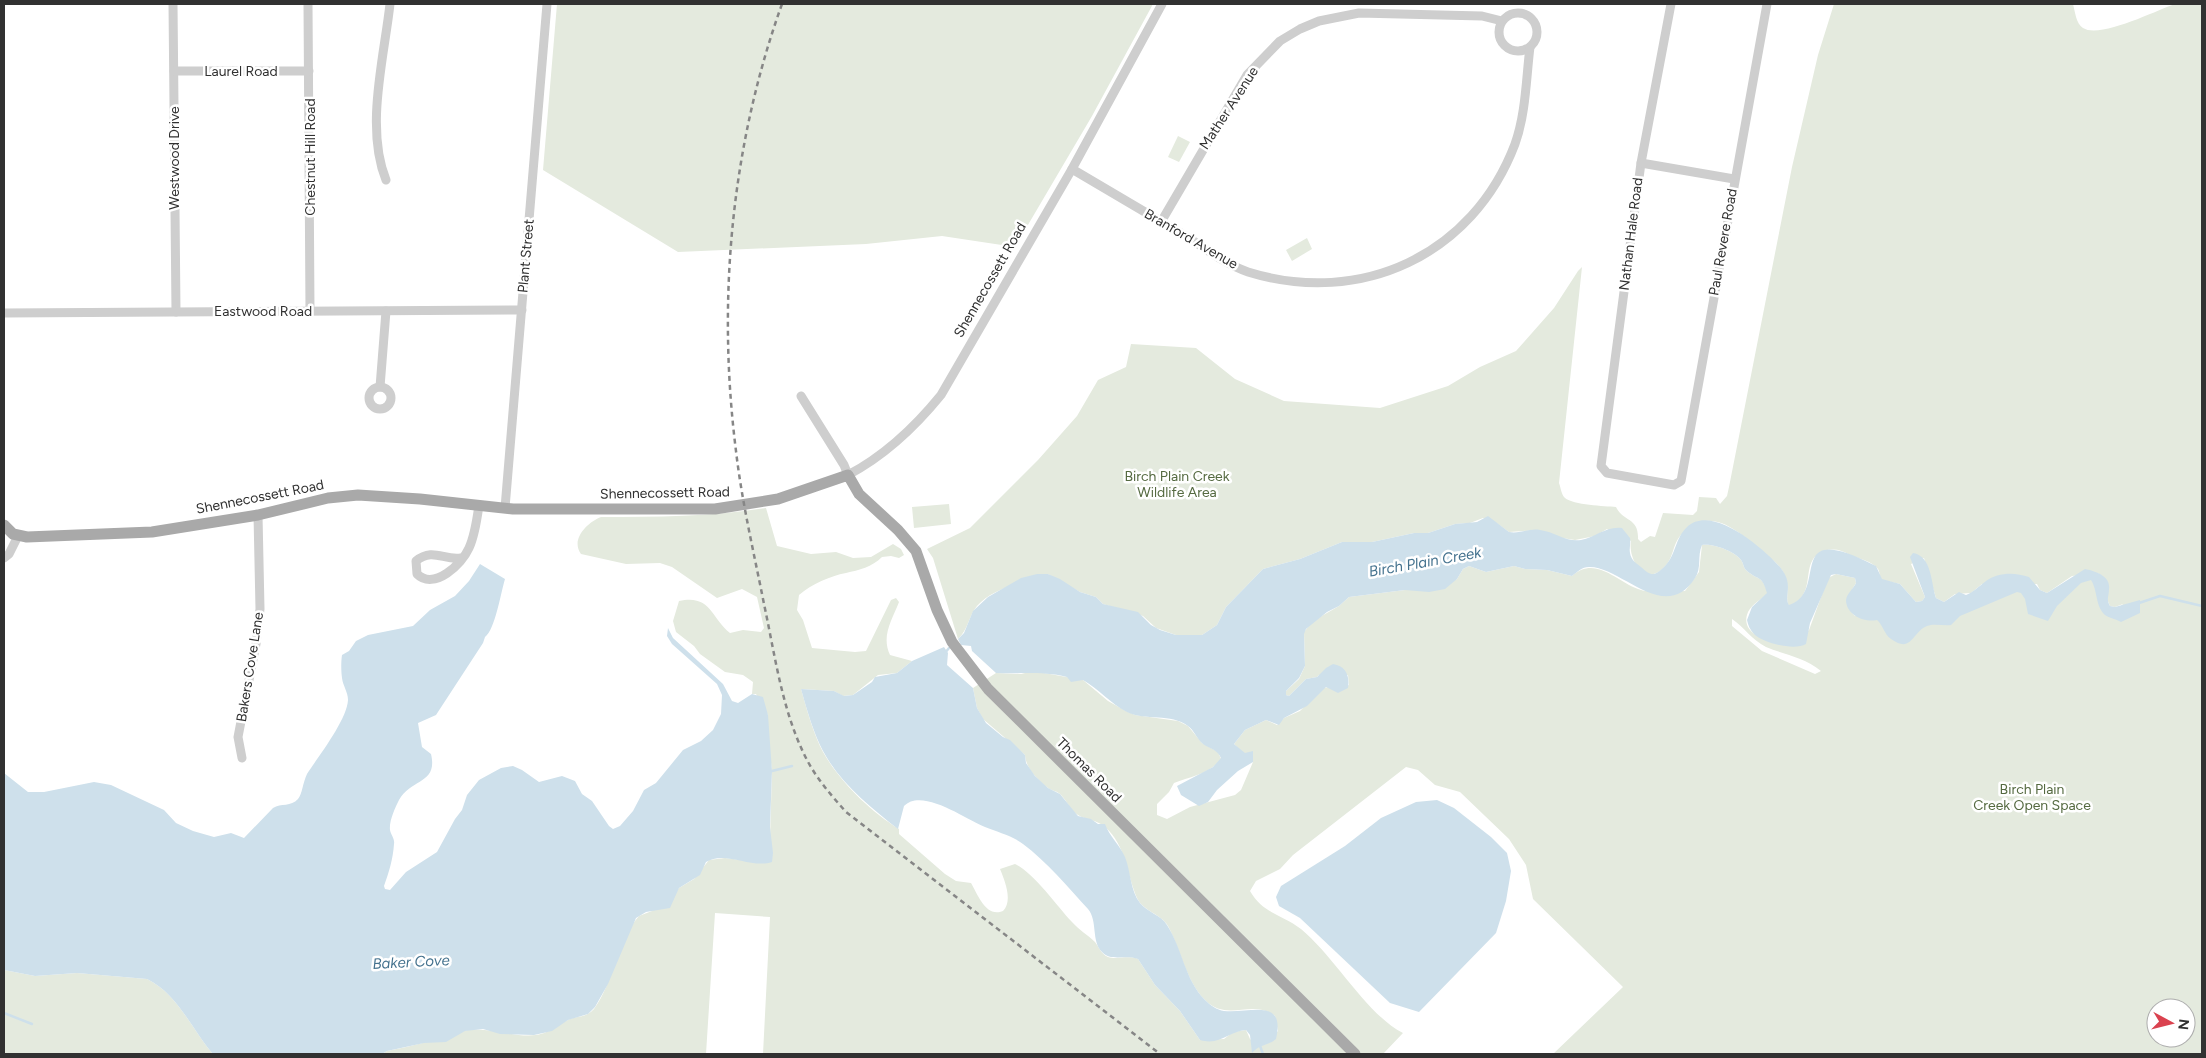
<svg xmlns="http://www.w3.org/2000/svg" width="2206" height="1058" font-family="Figtree,sans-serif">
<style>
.green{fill:#e4eade;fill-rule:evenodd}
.water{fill:#cee0eb}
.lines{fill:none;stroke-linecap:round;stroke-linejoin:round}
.stream{stroke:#cee0eb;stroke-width:2.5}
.minor{stroke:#cecece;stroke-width:9}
.major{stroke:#a9a9a9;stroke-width:11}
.rail{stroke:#868686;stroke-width:2.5;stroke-dasharray:5 4;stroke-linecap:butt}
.labels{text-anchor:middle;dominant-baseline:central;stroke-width:5;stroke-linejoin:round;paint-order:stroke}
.street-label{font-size:14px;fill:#313131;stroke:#fff}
.park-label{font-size:14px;fill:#556a41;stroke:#fff}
.water-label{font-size:15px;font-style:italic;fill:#44728e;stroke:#fff}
</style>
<rect width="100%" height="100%" fill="#fff"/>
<g class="green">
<polygon points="557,4 1153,4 1092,116 1015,247 942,236 866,244 678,252 543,170"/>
<path d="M1834,4H2073C2075,11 2076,24 2083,28C2100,39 2157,10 2175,4C2183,2 2194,4 2202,4V1054H1553L1623,987L1533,899L1526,865L1509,839L1460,792L1435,785L1418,770L1406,767L1293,855L1280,869L1256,881L1250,891C1263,914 1282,914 1301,929C1335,957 1367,1015 1403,1033L1383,1054H763L770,917L715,913L706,1054H382L387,1051C413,1046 438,1039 464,1031C484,1025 513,1038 536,1035C553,1032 556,1025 570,1019C579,1016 587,1017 594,1009C614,982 617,940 639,916L652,911L679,888L694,879L709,860L725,858L766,863L770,838L772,771L766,720L768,715L756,694H752L753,682L743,675L725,672L700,654L694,646L676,632L673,621L679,601C711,594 711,618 730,633L743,630L761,632L764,628L757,597L742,589L717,598L672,567L660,563L626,564L581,554C570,539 588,522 601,517C657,517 711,517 766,508L777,546L811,554L836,552L853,558L871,557L893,544L901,549L904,555L899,558L891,556L882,557C872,567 859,570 846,573C830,576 812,584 799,595L797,610L803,620L812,648L855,652L866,651L891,600L896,598L899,602C892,620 881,636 890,655L912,661L897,673L878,675L853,695L843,696L834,691L801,689C807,710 813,733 823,752C840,782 870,811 899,829V834L945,874L956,881L971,883C978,895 986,918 1003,911C1013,901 1005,881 1000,869L1015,864C1034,873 1056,905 1072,922C1079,930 1088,935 1095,942C1099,947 1101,954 1108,957C1117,960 1128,955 1138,959L1155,985L1180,1011L1200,1040L1224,1039L1233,1032L1246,1030L1250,1039L1258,1046L1266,1044L1278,1031L1275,1016C1252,998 1228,1023 1205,1000C1186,981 1180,948 1168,926C1161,914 1143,911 1137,898C1127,875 1126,845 1105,827C1098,820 1086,820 1078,815C1071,811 1067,801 1061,795C1058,791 1052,791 1048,788C1038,780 1026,769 1025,755L983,719L977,708L973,688L996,673L1021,674L1033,671L1083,680L1108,701L1126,711L1135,715L1178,721L1188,726L1202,743L1218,752L1221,759C1210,774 1189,777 1174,783L1169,792L1157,804V815L1167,819L1190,807L1235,795L1241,790L1253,762L1234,744L1245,730L1266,720L1277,725L1284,718L1300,711L1323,688L1329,687L1335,691L1349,685L1348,675H1319L1317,677L1306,679L1289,696L1286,695V691L1299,679L1305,666L1304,632L1313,621L1339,606L1349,597L1405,590H1438L1457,579L1463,569L1469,566L1486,572L1514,566L1525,569L1547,570L1572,576C1595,555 1616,581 1638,589C1651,594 1671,591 1685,591L1699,572L1702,545C1712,543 1735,551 1741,560C1744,564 1743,568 1747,571C1759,581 1762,575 1768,593C1762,599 1752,604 1748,612C1738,636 1773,642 1788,646L1809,630L1828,578L1836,574L1855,578L1856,583C1848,596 1843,603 1855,616L1921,612L2006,584L2040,599L2090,575L2111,615L2123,604L2115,607L2110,606C2102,591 2117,586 2098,573L2072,576L2047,593L2040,590L2037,584H1982L1971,593L1955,594L1944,602L1936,598L1924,558L1911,564L1925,597L1922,601L1916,602L1900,584L1882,580C1879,576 1880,572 1878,569C1872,561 1859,559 1850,555C1842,550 1833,548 1824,551C1797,561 1820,594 1789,606C1784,599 1792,585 1782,570C1776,561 1767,556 1759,549C1736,529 1708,505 1681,535C1671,546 1675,560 1660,571C1642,584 1628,557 1631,541L1607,529L1595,536L1575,540L1562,538L1538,530L1509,532L1498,524L1483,518L1470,523L1455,524L1428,533H1414L1372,542H1342L1300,559L1263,569L1226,607L1217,625L1202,635H1176L1156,628L1143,616L1103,604L1096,597L1080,592L1048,574C1025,582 994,587 977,606C969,615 968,630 958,639L933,558L927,549L970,528L1038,460L1077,416L1098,380L1126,367L1131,344L1196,348L1235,379L1284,401L1380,408L1448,386L1480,367L1516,351L1554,308L1578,271L1582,267L1559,483C1561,488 1561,494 1565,498C1573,505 1605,506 1616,507C1623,522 1639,517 1638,539L1641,542L1650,536L1655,537L1663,513L1693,515L1697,511L1699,497L1716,498L1720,504L1727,496L1729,487L1792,167L1818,55ZM1732,619C1744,627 1752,640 1766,647C1785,655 1804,657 1821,671L1815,674L1762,651L1732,626ZM2156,1008H2186V1038H2156Z"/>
<polygon points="1178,136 1190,142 1179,162 1168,157"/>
<polygon points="1307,238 1312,249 1292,261 1286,250"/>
<polygon points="949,504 951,524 914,528 912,507"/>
<path d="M4,970L35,976L77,973L147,979C178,994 192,1030 213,1054H4Z"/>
</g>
<g class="water">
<path d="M1488,516L1509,532C1520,534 1530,528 1540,530C1555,532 1565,542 1581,540C1596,537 1606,526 1622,528L1630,538C1631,543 1629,548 1630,553C1631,560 1636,563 1641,567C1651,576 1654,577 1665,566C1676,555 1675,538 1687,527C1712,503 1764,549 1780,567C1795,585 1783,596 1789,605C1831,591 1781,517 1876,566L1882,579L1900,584L1916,602L1922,601L1925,597L1910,557L1913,553C1932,556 1931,583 1936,598L1944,602L1959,592L1966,595C1974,592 1979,586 1986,581C1998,572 2015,572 2029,577L2040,590L2047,593L2085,569C2095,571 2111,576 2109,589C2109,596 2106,599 2110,606L2115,607L2140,600V613L2121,622C2116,619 2109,618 2105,615C2095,606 2098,591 2091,580L2081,583L2057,606L2048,621L2028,614L2025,599L2021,593L2017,592L1960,616L1951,625C1943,626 1934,623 1927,626C1912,632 1912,654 1891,639C1884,634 1883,625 1877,620C1865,623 1846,615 1846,600C1847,593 1853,589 1856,583L1855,578L1836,574L1831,575L1810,623L1806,644C1794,651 1763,643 1754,634C1750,630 1748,625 1747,620L1752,607L1767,593C1762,575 1759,581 1747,571C1743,568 1744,564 1741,560C1735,551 1712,543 1702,545C1697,556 1702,568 1695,578C1665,625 1621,566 1589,567C1582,567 1577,572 1572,576L1547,570L1525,569L1514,566L1486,572L1469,566L1463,569L1457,579L1445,589L1429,592L1405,590L1349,597L1339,606L1327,612L1306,629L1304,634L1305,666L1299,678L1286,691V695L1289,696L1306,679L1317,677L1326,668L1333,664C1346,666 1350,676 1348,688L1338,693L1326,687L1307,706L1284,718L1279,725L1266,720L1245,730L1234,744L1245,753L1253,751V762L1238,771L1217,790L1208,802L1199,806L1181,795L1177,786L1213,767L1221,758C1217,749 1210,749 1203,744C1197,739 1194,730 1188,726C1171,713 1145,721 1127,712C1111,704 1099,689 1083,680L1071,682L1067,677C1042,671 1021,674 996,673L972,651L971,646L961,645L958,639L964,633L973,611L988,597L1021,578L1037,574H1048L1060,579L1080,592L1096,597L1103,604L1138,612L1151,625L1160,630L1176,635H1202L1217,625L1226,607L1263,569L1300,559L1342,542H1372L1414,533H1428L1455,524L1477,522Z"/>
<path d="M480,564L505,579C501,592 495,630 485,637L483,643L436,715L418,723L422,747L431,754C438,784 412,778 399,800C395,808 389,821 390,830C391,835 395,839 394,844C393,859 389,872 384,886L385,889L390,890L406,872L437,852L455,819L462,810L467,795L479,780L501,768L513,766L522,770L539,782L562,776L575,781L582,794L592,801L609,826L613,829L620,826L633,811L644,790L656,783L683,750L701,741L713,730L721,714L722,695L717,684L672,644L667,636L668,628L673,638L723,684L732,701L738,703L752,694L763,697L768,715L772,771L770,827L773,853L772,862C751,869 725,850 706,862L700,875L679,888L670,908L646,912L636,918L608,984L595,1007L588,1014L568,1020L552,1031L534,1035L500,1034L483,1029L465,1031L446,1042L424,1043L387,1051L382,1054H213C192,1030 178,994 147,979L77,973L35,976L4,970V773L28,792H44L94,782L111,785L164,810L176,823L193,831L214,837L231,833L244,838L273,808C281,803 291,807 298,799C302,795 303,782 307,774C318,757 347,720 348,700C348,692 343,686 342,678C341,671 341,661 342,655L349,651L356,641L368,635L413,626L430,610L455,596L469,581Z"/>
<path d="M944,647L948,653L947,665L973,688L977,708L986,723L1003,737L1010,740L1025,755L1026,763L1035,776L1048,788L1060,794L1078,816L1091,819L1098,824H1105C1109,836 1120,845 1125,857C1131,872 1130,890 1140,903C1147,912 1161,915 1167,925C1182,948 1185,980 1205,1000C1210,1005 1217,1010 1224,1011C1248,1014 1286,996 1276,1039C1268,1046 1260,1044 1252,1053L1250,1035L1246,1030C1229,1031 1220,1046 1200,1040L1180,1011L1155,985L1138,959C1126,954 1111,962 1102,952C1091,941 1098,921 1088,909C1069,888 1046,861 1023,844C1013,836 997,832 985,827C967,820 922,787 904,806L898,829C870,807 840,783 823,751C813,732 807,710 801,689L834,691L844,696L853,695L872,682L875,677L897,673L912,661Z"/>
<polygon points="1437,800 1454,808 1491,837 1507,853 1511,871 1506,901 1496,933 1419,1012 1390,1003 1300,918 1279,906 1276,897 1281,886 1345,846 1381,818 1416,802"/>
</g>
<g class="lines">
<g class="stream">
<polyline points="2139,603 2160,596 2202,606"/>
<polyline points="945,653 949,648"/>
<polyline points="772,771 792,766"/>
<polyline points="4,1013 32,1024"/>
<polyline points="1259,1043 1263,1054"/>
</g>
<g class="minor">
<polyline points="173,4 176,312"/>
<polyline points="308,4 310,311"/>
<polyline points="1671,4 1641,163 1601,466 1607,473 1674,485 1681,481 1767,4"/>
<circle cx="1518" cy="32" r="19"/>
<polyline points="174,71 309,71"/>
<polyline points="1641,163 1734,179"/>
<path d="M1072,169C1111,192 1150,215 1189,238C1207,250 1227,265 1248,272C1361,307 1473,255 1515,144C1526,113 1526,79 1530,47"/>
<path d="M386,180C365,128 384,58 390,4"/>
<polyline points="1161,222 1247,75 1280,41 1300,29 1319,21 1359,13 1482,16 1502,21"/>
<polyline points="4,313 522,310"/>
<polyline points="380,387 386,311"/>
<circle cx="380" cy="398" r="11"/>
<path d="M801,396L844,465L848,475C884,456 915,427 941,395L1072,169L1162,4"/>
<polyline points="505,508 547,4"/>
<polyline points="4,558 9,554 18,536"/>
<path d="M461,558C444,561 433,547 416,561L417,574C434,591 462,564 469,548C475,535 477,519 479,505"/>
<polyline points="242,758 238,737 256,644 260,609 258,515"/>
</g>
<polyline class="major" points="4,525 13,534 27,537 152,532 258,515 328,498 358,495 420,499 513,509 715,509 778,499 848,475 859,494 898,530 916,551 937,610 952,642 988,689 1355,1054"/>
<path class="rail" d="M782,4C731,146 717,301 736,451C742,503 754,553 764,604C775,655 782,711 806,758C816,778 831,795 846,812L1160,1054"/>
</g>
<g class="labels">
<g class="street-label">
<text x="241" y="71">Laurel Road</text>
<text transform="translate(1229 108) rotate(-57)">Mather Avenue</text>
<text transform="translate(310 157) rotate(-90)">Chestnut Hill Road</text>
<text transform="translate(174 158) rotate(-90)">Westwood Drive</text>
<text transform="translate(1631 234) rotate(-83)">Nathan Hale Road</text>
<text transform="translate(1191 239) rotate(30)">Branford Avenue</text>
<text transform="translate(1723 242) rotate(-80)">Paul Revere Road</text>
<text transform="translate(526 256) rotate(-85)">Plant Street</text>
<text transform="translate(990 280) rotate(-60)">Shennecossett Road</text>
<text x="263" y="311">Eastwood Road</text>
<text transform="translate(665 493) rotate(-1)">Shennecossett Road</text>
<text transform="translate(260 497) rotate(-11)">Shennecossett Road</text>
<text transform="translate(250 667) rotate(-81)">Bakers Cove Lane</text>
<text transform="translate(1089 770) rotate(45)">Thomas Road</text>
</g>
<g class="park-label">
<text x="1177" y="476">Birch Plain Creek<tspan x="1177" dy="16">Wildlife Area</tspan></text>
<text x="2032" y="789">Birch Plain<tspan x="2032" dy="16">Creek Open Space</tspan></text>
</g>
<g class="water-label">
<text transform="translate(1425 562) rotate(-10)">Birch Plain Creek</text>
<text transform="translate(411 962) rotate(-3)">Baker Cove</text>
</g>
</g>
<rect width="2206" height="1058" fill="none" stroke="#313131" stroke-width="10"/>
<g transform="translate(2171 1023) rotate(97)"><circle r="24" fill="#ffffff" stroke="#adadad"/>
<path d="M0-4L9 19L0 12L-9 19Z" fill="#da424f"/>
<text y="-8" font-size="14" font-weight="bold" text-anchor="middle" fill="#313131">N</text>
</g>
</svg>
